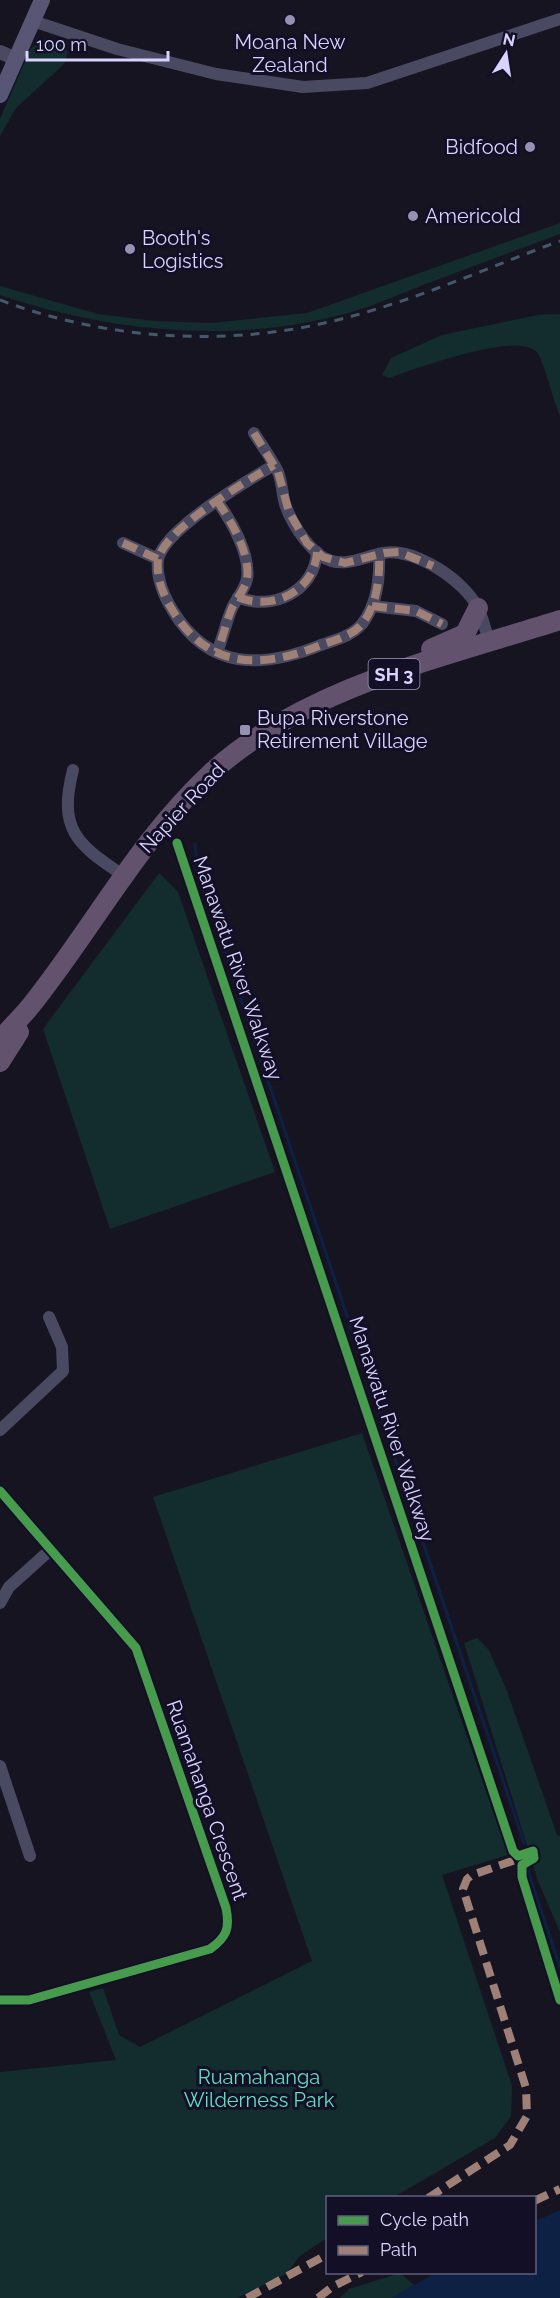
<svg xmlns="http://www.w3.org/2000/svg" width="560" height="2298" font-family="Raleway,sans-serif">
<style>
.green{fill:#132c2d}
.water{fill:#0d2144}
.lines{fill:none;stroke-linecap:round;stroke-linejoin:round}
.stream{stroke:#0d2144;stroke-width:3}
.minor{stroke:#4a4962;stroke-width:12}
.tertiary{stroke:#4a4962;stroke-width:14}
.secondary{stroke:#575674;stroke-width:16}
.trunk{stroke:#62526e;stroke-width:20}
.rail{stroke:#43596b;stroke-width:3;stroke-dasharray:9 8;stroke-linecap:butt}
.quiet{stroke:#9e8076;stroke-width:8;stroke-dasharray:15 8;stroke-linecap:butt}
.cycleway-casing{stroke:#130f26;stroke-width:13}
.cycleway{stroke:#469c4c;stroke-width:9}
.poi-dot{fill:#9591b1;stroke:#130f26;stroke-width:2}
.labels{text-anchor:middle;dominant-baseline:central;stroke-width:6;stroke-linejoin:round;paint-order:stroke}
.shield{fill:#130f26;stroke:#9e99be;stroke-width:1.5}
.shield-label{font-size:18px;font-weight:bold;fill:#d9d4ff}
.poi-label{font-size:20px;fill:#d9d4ff;stroke:#130f26;text-anchor:start}
.street-label{font-size:20px;fill:#d9d4ff;stroke:#130f26}
.park-label{font-size:20px;fill:#5fe0c0;stroke:#130f26}
</style>
<rect width="100%" height="100%" fill="#161421"/>
<g class="green">
<polygon points="49,38 64,44 68,53 64,64 16,108 0,136 0,119 30,50 38,42"/>
<path d="M560,223V234C514,251 469,268 423,285C400,294 378,304 355,311C239,345 113,333 0,295V286L98,314L155,321L212,323L307,313Z"/>
<path d="M560,314V416C554,403 543,358 536,351C514,332 415,369 389,378L382,375L391,358L442,335L538,315Z"/>
<polygon points="159,873 178,892 275,1172 110,1229 43,1029"/>
<polygon points="362,1433 508,1855 442,1875 512,2086 511,2116 495,2138 394,2197 328,2198 327,2238 300,2256 286,2274 237,2298 0,2298 0,2072 116,2060 89,1992 103,1988 119,2035 140,2047 312,1961 153,1497"/>
<polygon points="477,1638 489,1650 507,1691 557,1835 560,1836 560,1932 538,1881 464,1643"/>
<polygon points="400,2273 414,2285 392,2298 340,2298 349,2289"/>
</g>
<polygon class="water" points="560,2210 560,2298 392,2298 435,2273 534,2272 535,2221"/>
<g class="lines">
<g class="stream">
<polyline points="195,844 197,869 524,1843"/>
<polyline points="528,1863 529,1874 560,1967"/>
</g>
<g class="minor">
<polyline points="33,21 117,49 216,74 303,87 367,83 560,19"/>
<path d="M254,433C262,446 272,459 278,472C282,482 282,493 285,504C291,522 305,544 321,556C342,570 362,557 383,553C414,547 464,580 478,608C483,618 486,631 489,643"/>
<path d="M217,501C231,520 251,555 247,579C245,589 237,598 232,608C226,622 223,638 217,652"/>
<path d="M123,543L158,559C166,528 245,482 274,465"/>
<path d="M158,559C156,578 163,595 173,611C209,670 262,669 321,645C335,640 352,636 362,624C377,605 380,578 379,554"/>
<path d="M238,597C272,612 315,591 317,552"/>
<polyline points="372,606 416,611 442,624"/>
<path d="M73,770C58,829 76,844 123,875"/>
<polyline points="0,1430 63,1371 62,1347 49,1317"/>
<path d="M0,1491L136,1648L226,1908C230,1928 227,1937 210,1949L29,2000H0"/>
<polyline points="0,1603 9,1587 49,1551"/>
<polyline points="0,1766 30,1856"/>
</g>
<polyline class="tertiary" points="0,52 16,59"/>
<polyline class="secondary" points="0,95 42,0"/>
<g class="trunk">
<polyline points="431,649 465,634 478,608"/>
<path d="M0,1040C10,1028 23,1016 33,1003C94,926 140,838 213,771C306,687 444,657 560,620"/>
<polyline points="0,1062 19,1032"/>
</g>
<path class="rail" d="M0,300C109,341 233,348 345,318C419,299 489,267 560,241"/>
<g class="quiet">
<polyline points="254,433 278,472 289,512 307,543 323,557 345,563 384,553 399,552 433,566"/>
<path d="M217,501C231,520 251,555 247,579C245,589 237,598 232,608C226,622 223,638 217,652"/>
<path d="M123,543L158,559C166,528 245,482 274,465"/>
<path d="M158,559C156,578 163,595 173,611C209,670 262,669 321,645C335,640 352,636 362,624C377,605 380,578 379,554"/>
<path d="M238,597C272,612 315,591 317,552"/>
<polyline points="372,606 416,611 442,624"/>
<polyline points="428,2198 510,2145 527,2116 526,2088 463,1889 467,1879 472,1875 524,1857"/>
<polyline points="534,2201 560,2189"/>
<polyline points="247,2298 328,2254"/>
<polyline points="318,2298 332,2287 362,2272"/>
</g>
<defs>
<g id="cycleway">
<polyline points="177,843 513,1851 518,1856 533,1851 534,1858 522,1865 522,1877 560,2000"/>
<path d="M0,1491L136,1648L226,1908C230,1928 227,1937 210,1949L29,2000H0"/>
</g>
</defs>
<use href="#cycleway" class="cycleway-casing"/>
<use href="#cycleway" class="cycleway"/>
</g>
<g class="poi-dot">
<circle cx="290" cy="20" r="6"/>
<circle cx="530" cy="147" r="6"/>
<circle cx="413" cy="216" r="6"/>
<circle cx="130" cy="249" r="6"/>
<rect x="239" y="724" width="12" height="12" rx="3"/>
</g>
<g class="labels">
<rect class="shield" x="368.5" y="659" width="51" height="30" rx="4.5"/>
<g class="shield-label">
<text x="394" y="674">SH 3</text>
</g>
<g class="poi-label">
<text x="290" y="42" text-anchor="middle">Moana New<tspan x="290" dy="23">Zealand</tspan></text>
<text x="518" y="147" text-anchor="end">Bidfood</text>
<text x="425" y="216">Americold</text>
<text x="142" y="238">Booth's<tspan x="142" dy="23">Logistics</tspan></text>
<text x="257" y="718">Bupa Riverstone<tspan x="257" dy="23">Retirement Village</tspan></text>
</g>
<g class="street-label">
<text transform="translate(182 808) rotate(-47)">Napier Road</text>
<text transform="translate(238 968) rotate(71)">Manawatu River Walkway</text>
<text transform="translate(392 1429) rotate(72)">Manawatu River Walkway</text>
<text transform="translate(207 1800) rotate(71)">Ruamahanga Crescent</text>
</g>
<g class="park-label">
<text x="259" y="2077">Ruamahanga<tspan x="259" dy="23">Wilderness Park</tspan></text>
</g>
</g>
<rect x="326" y="2196" width="210" height="78" fill="#130f26" stroke="#625e7d" stroke-width="1.5"/>
<rect x="338" y="2216" width="30" height="9" fill="#469c4c" stroke="#625e7d" stroke-width="1.5"/>
<text x="380" y="2226" font-size="18" fill="#d9d4ff">Cycle path</text>
<rect x="338" y="2246" width="30" height="9" fill="#9e8076" stroke="#625e7d" stroke-width="1.5"/>
<text x="380" y="2256" font-size="18" fill="#d9d4ff">Path</text>
<g transform="translate(506 54) rotate(12)" stroke="#130f26" stroke-width="4.5" paint-order="stroke">
<path d="M0-4.5L10 22L0 15L-10 22Z" fill="#d9d4ff"/>
<text y="-9" font-size="16" font-weight="bold" text-anchor="middle" fill="#d9d4ff">N</text>
</g>
<path d="M27 51v9h141v-9" fill="none" stroke="#d9d4ff" stroke-width="3"/>
<text x="36" y="51" font-size="18" fill="#d9d4ff" stroke="#130f26" stroke-width="4.5" paint-order="stroke">100 m</text>
</svg>
